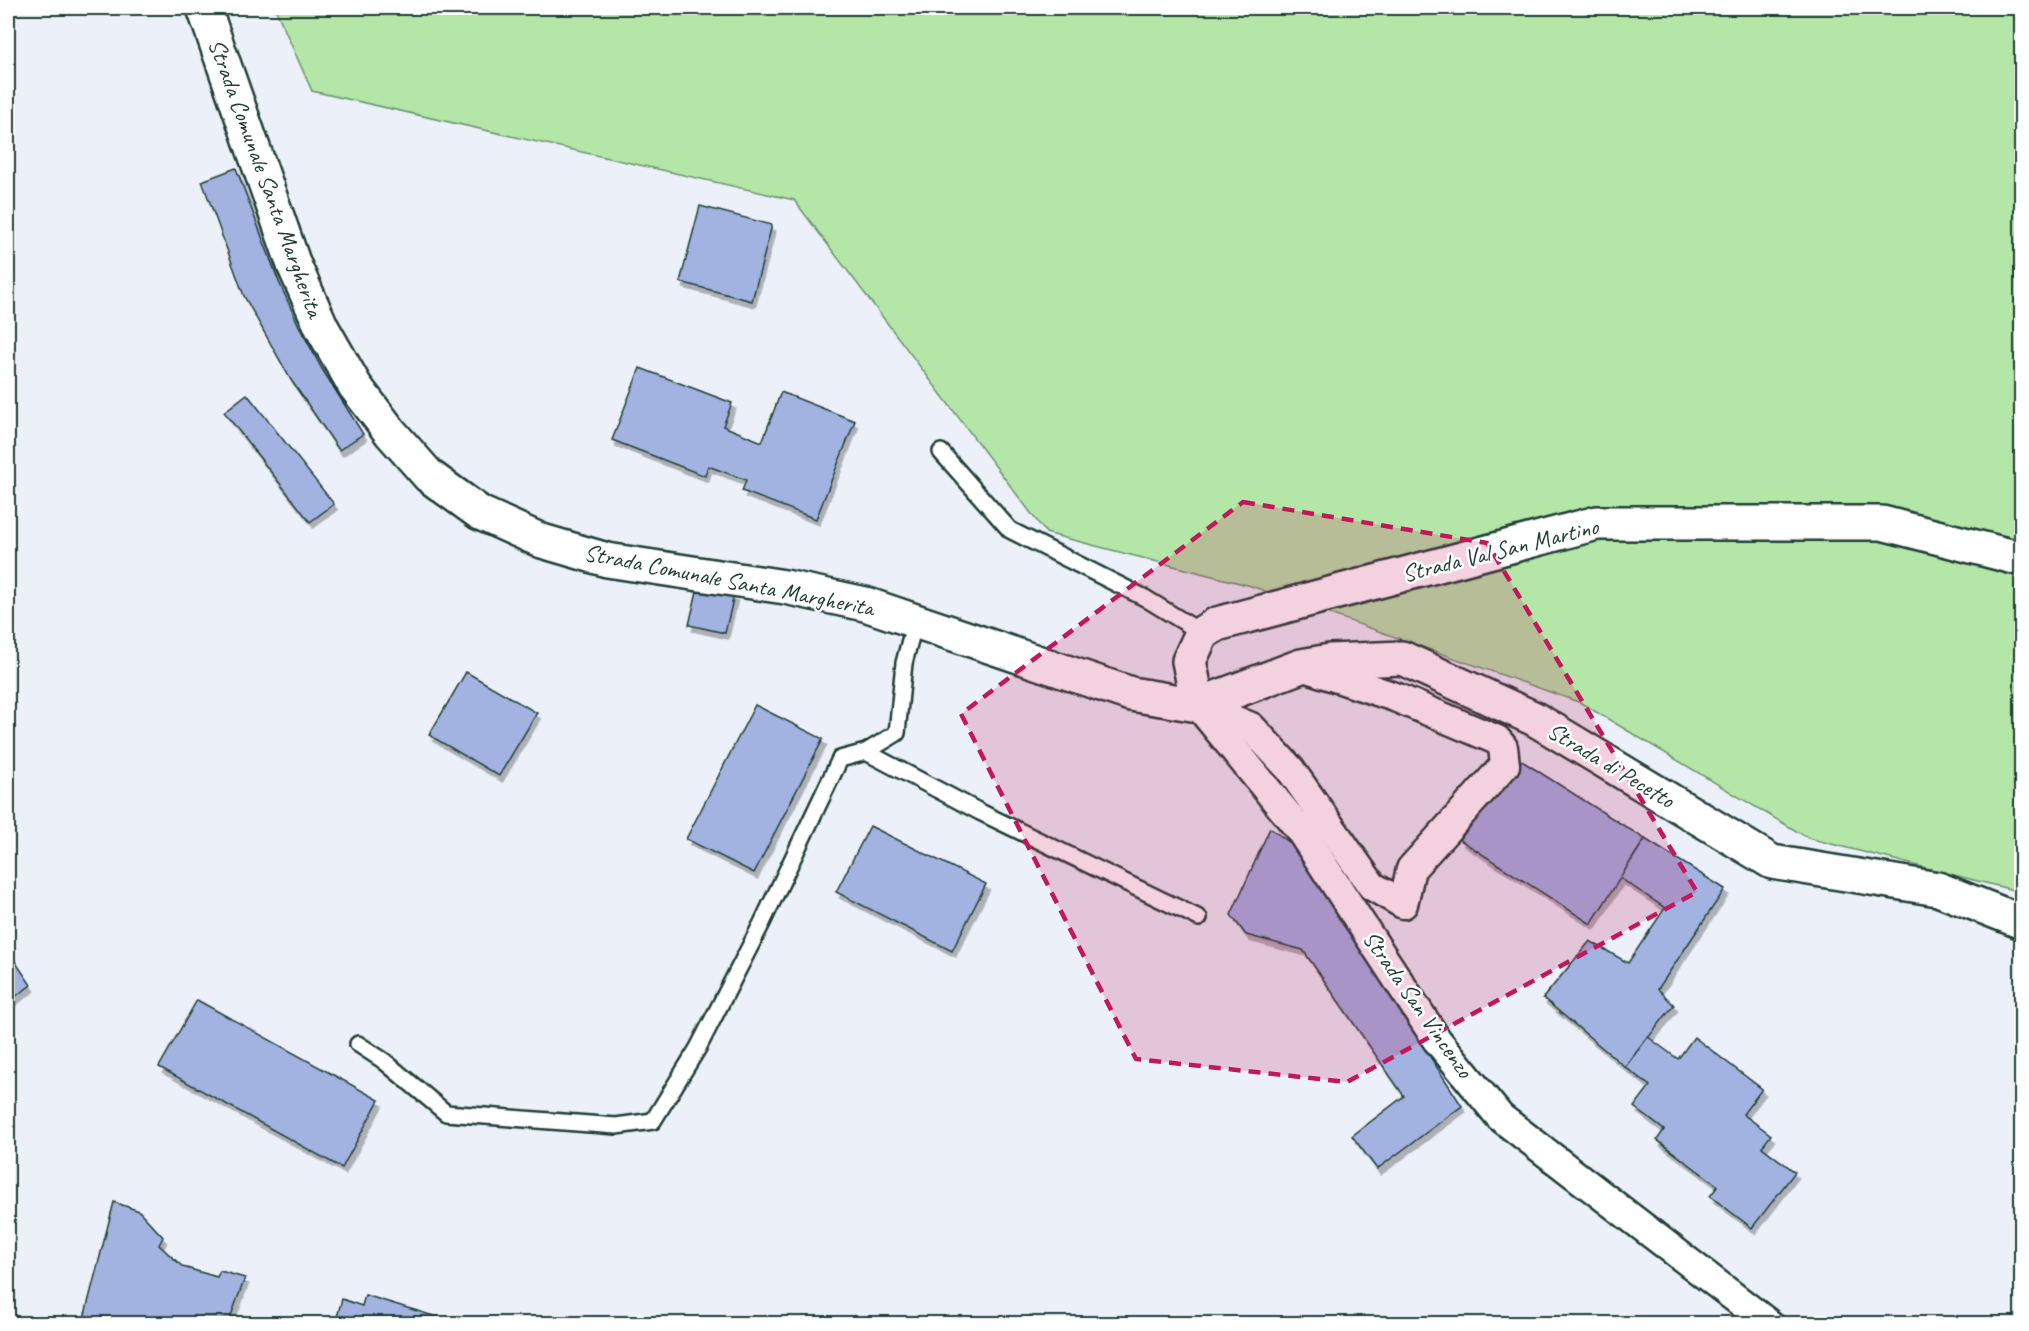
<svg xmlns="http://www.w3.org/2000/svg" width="2029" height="1331" font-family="Caveat,sans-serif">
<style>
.green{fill:#b4e6a7;stroke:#6a926e;stroke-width:1.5}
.building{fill:#a2b3e2;stroke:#1f3d34;stroke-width:1.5;filter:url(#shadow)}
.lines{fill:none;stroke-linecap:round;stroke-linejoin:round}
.service-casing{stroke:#1f3d34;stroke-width:20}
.minor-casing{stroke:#1f3d34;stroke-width:33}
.tertiary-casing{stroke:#1f3d34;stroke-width:38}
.service{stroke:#fff;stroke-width:15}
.minor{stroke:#fff;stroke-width:28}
.tertiary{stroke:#fff;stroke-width:33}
.marked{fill:#c2185b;fill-opacity:0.2;stroke:#c2185b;stroke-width:4.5;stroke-dasharray:12 8;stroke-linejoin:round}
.labels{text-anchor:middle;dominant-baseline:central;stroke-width:5;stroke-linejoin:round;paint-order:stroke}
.street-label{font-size:24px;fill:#1f3d34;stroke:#fff}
</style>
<defs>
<filter id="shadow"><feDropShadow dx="3.5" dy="6" stdDeviation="0" flood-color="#0004"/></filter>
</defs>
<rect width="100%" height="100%" fill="#ecf0f9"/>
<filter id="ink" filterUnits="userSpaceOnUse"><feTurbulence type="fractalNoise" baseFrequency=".0167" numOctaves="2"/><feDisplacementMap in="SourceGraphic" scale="12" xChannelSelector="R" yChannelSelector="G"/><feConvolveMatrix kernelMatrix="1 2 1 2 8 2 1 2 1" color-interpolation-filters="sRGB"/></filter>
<g filter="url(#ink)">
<polygon class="green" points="275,8 2021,8 2021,892 1808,838 1581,703 1251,586 1046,533 794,200 312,91"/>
<g class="building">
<polygon points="236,168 279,282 299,326 322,369 363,434 339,450 291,380 244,296 202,181"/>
<polygon points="700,206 772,225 752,301 680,282"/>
<polygon points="640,368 732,403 723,426 762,442 781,392 855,421 816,519 742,491 746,480 708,466 705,476 612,440"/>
<polygon points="247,394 334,504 310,522 224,412"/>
<polygon points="698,587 734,595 725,633 689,625"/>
<polygon points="466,672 537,713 499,776 429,735"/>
<polygon points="755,705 823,739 754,873 686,839"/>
<polygon points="1514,756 1645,839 1591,924 1460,840"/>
<polygon points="870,826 986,884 952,951 836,892"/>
<polygon points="1270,828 1294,846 1462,1106 1377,1169 1352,1136 1404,1096 1303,950 1246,935 1231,915"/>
<polygon points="1645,839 1725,889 1658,989 1674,1005 1625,1067 1543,998 1590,941 1628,963 1665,908 1620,878"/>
<polygon points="10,954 31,985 8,1002 8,956"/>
<polygon points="197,1000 379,1100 342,1168 159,1067"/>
<polygon points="1648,1037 1678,1059 1694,1037 1762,1089 1743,1114 1771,1135 1762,1147 1795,1172 1752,1228 1710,1196 1718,1186 1657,1140 1664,1130 1634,1107 1650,1086 1625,1067"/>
<polygon points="114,1202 139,1211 163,1237 159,1245 183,1267 217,1277 220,1271 245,1278 228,1324 83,1322"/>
<polygon points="365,1295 460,1324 335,1324 342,1299 362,1306"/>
</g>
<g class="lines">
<defs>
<g id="service">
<polyline points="941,452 1010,530 1145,598 1202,633"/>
<polyline points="866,752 980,812 1199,918"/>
<polyline points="358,1044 384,1061 446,1113 616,1126 653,1121 698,1048 762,923 840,759 866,752 897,733 904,663 915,621"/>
</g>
<g id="minor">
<polyline points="1198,705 1300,830 1437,1040 1500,1117 1769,1324"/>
<polyline points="1200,706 1251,727 1290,769 1372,886 1403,904 1411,869 1505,765 1503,747 1497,740 1395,697 1301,666"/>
</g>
<g id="tertiary">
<polyline points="204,8 294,265 322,328 355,386 391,433 429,476 480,513 542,541 607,560 785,587 865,604 1131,694 1198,705"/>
<polyline points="1198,705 1189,661 1202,633 1217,624 1597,523 1882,523 2022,559"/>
<polyline points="1198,705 1301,666 1330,661 1402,658 1535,719 1772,862 1938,889 2022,922"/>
</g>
</defs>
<use href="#service" class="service-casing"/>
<use href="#minor" class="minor-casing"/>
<use href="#tertiary" class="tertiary-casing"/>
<use href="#service" class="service"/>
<use href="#minor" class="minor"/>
<use href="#tertiary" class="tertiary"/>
</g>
</g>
<path class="marked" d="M1243,502L1487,543L1697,892L1347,1082L1136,1059L961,714Z"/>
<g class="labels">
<g class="street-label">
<text transform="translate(266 178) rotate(70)">Strada Comunale Santa Margherita</text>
<text transform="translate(1500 550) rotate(-14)">Strada Val San Martino</text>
<text transform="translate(729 580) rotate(11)">Strada Comunale Santa Margherita</text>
<text transform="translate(1611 765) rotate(31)">Strada di Pecetto</text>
<text transform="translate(1418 1004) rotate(55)">Strada San Vincenzo</text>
</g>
</g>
<rect width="2029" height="1331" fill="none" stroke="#fff" stroke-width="30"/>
<rect x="15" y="15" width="1999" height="1301" fill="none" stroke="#1f3d34" stroke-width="2" filter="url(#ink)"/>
</svg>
